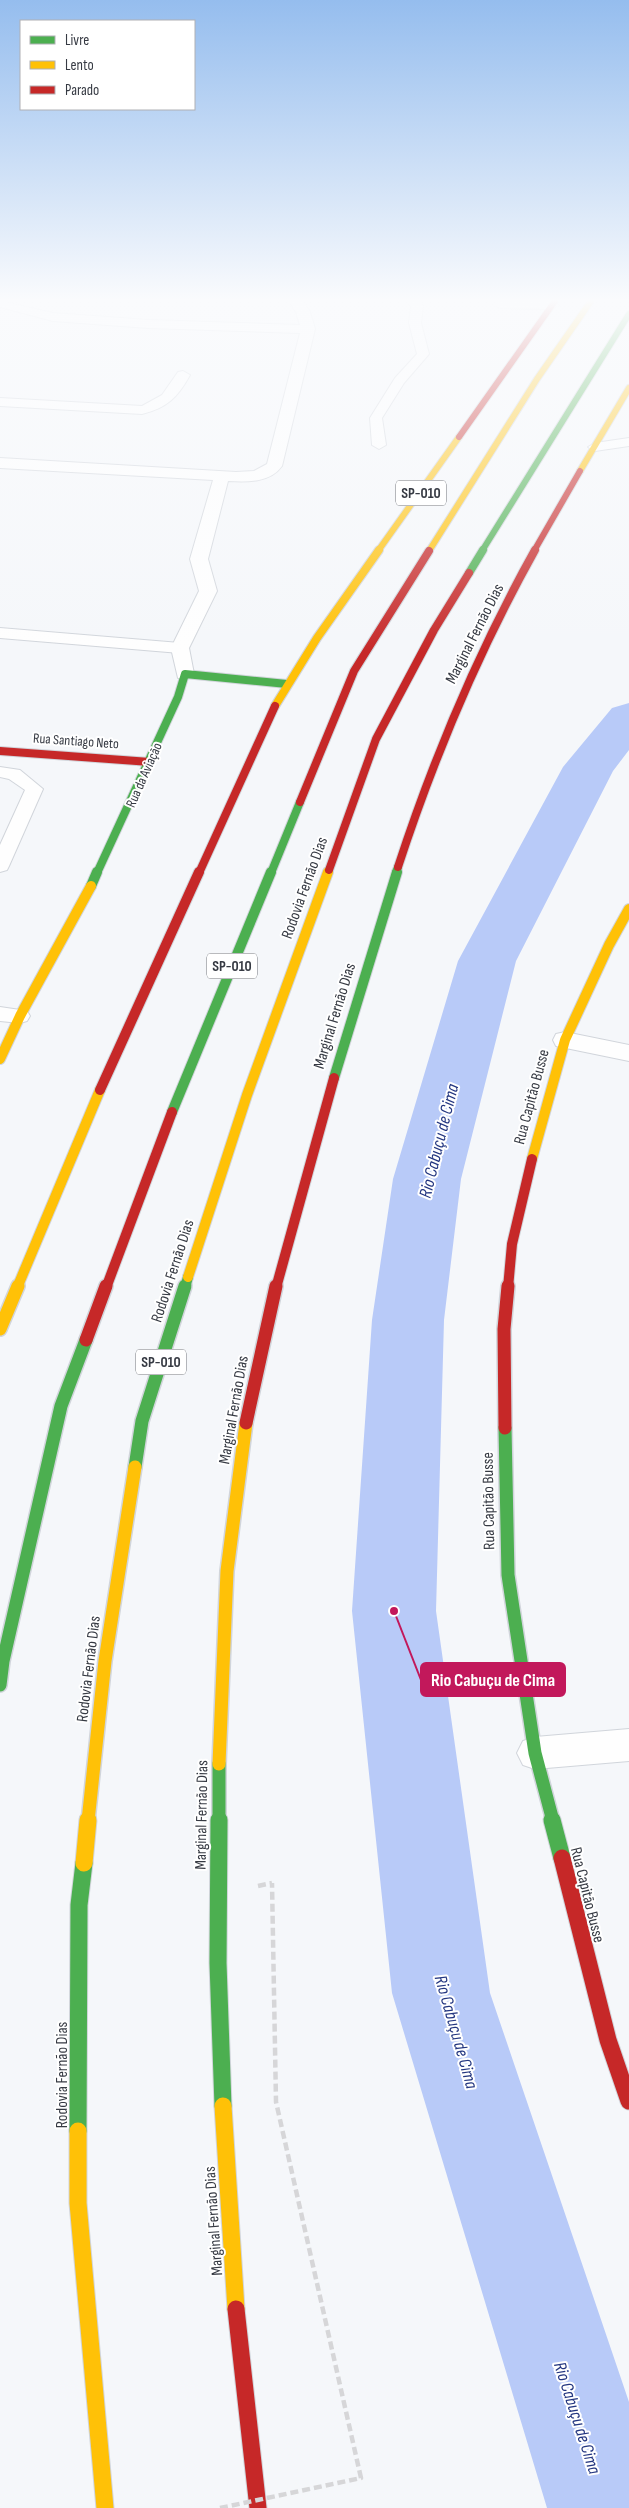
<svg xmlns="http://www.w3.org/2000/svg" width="629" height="2508" font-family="'Sofia Sans Condensed',sans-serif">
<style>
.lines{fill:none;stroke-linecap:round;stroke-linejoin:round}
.river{fill:#b8caf8;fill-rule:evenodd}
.lane-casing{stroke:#d1d5db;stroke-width:2}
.street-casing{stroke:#d1d5db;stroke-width:2}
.fast-far4-casing{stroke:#d1d5db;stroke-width:8}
.fast-far3-casing{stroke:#d1d5db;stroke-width:10}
.fast-far2-casing{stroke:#d1d5db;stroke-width:12}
.fast-far1-casing{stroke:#d1d5db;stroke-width:16}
.fast-casing{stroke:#d1d5db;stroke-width:19}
.slow-far4-casing{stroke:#d1d5db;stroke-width:8}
.slow-far3-casing{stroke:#d1d5db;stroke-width:10}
.slow-far2-casing{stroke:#d1d5db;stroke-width:12}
.slow-far1-casing{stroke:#d1d5db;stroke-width:16}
.slow-casing{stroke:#d1d5db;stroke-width:19}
.jam-far4-casing{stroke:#d1d5db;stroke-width:8}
.jam-far3-casing{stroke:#d1d5db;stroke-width:10}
.jam-far2-casing{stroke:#d1d5db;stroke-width:12}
.jam-far1-casing{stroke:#d1d5db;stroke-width:16}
.jam-casing{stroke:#d1d5db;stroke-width:19}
.path{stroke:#d6d6d8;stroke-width:4.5;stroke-dasharray:8 4;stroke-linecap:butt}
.lane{fill:#fefefe;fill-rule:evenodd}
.street{fill:#fefefe;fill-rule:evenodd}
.fast-far4{stroke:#4caf50;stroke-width:6}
.fast-far3{stroke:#4caf50;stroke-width:8}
.fast-far2{stroke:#4caf50;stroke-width:10}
.fast-far1{stroke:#4caf50;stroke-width:13}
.fast{stroke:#4caf50;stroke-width:17}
.slow-far4{stroke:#ffc107;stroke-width:6}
.slow-far3{stroke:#ffc107;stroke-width:8}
.slow-far2{stroke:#ffc107;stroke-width:10}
.slow-far1{stroke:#ffc107;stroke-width:13}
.slow{stroke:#ffc107;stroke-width:17}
.jam-far4{stroke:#c62828;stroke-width:6}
.jam-far3{stroke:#c62828;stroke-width:8}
.jam-far2{stroke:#c62828;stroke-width:10}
.jam-far1{stroke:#c62828;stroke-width:13}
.jam{stroke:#c62828;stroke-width:17}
.path-bridge{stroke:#d6d6d8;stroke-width:4.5;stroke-dasharray:8 4;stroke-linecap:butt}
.labels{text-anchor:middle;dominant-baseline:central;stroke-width:4;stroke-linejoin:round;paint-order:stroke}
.far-street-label{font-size:14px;fill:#363a43;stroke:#fff}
.shield{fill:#fff;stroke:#72757b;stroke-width:1}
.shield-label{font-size:15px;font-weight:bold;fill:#363a43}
.street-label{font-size:16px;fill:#363a43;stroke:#fff}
.water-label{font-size:18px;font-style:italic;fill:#233680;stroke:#fff}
.leader{fill:none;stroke:#c2185b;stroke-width:2}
.callout-dot{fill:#c2185b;stroke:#fff;stroke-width:2}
.callout{fill:#c2185b;stroke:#c2185b;stroke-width:2}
.callout-label{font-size:18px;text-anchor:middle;font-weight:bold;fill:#fff}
</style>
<rect width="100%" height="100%" fill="#f5f7fa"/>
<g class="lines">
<polygon class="river" points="629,703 629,750 613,771 516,961 461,1179 444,1320 436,1611 490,1993 629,2402 629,2508 547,2508 392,1993 352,1611 372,1320 393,1179 458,961 563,767 612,708"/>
<defs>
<g id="lane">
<polygon points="407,301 419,301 423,306 421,323 429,354 404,383 382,418 386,445 379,449 372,445 370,418 395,378 417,354 409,323 411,306"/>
<polygon points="629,438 629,446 595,451 588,447 595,443"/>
<polygon points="0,628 180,643 188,648 180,653 0,638"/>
<polygon points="0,767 20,770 43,789 9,866 7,870 0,872 0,845 25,790 9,779 0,777"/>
<polygon points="0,1007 27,1011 30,1016 27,1021 20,1023 0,1021"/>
</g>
<g id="street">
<path d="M0,301L53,313L148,320L300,325L296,312L289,301H303L310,312L315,329L282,466C270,483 247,482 228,481L208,559L217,591L189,648L194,674L192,678H178L171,648L199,591L190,559L213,480L0,468V458L236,472L254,471L267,464L300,333L148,328L53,321L0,307Z"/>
<polygon points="496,301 552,301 559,305 552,309 500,308 493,304"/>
<path d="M183,371L190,375C178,397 167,408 142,414L0,406V398L142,406L162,395L178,372Z"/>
<polygon points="565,1032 629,1045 629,1061 556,1046 553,1040 556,1034"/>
<polygon points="629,1729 629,1761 535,1769 523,1765 517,1753 523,1741 535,1737"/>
</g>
<polyline id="fast-far4" points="482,551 629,314"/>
<g id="fast-far3">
<polyline points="469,573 483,550"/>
<polyline points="97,873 178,697 185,674 287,684"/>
<polyline points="271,873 300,802"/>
<polyline points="396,873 398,867"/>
</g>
<g id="fast-far2">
<polyline points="91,886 97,872"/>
<polyline points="334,1078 397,872"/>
<polyline points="172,1112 271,872"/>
<polyline points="185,1288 188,1277"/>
</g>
<g id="fast-far1">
<polyline points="505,1428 508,1575 535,1753 553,1821"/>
<polyline points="135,1467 142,1421 185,1286"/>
<polyline points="0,1685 3,1661 61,1406 86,1340"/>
<polyline points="219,1821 219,1764"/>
</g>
<g id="fast">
<polyline points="219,1820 218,1963 223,2106"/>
<polyline points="552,1820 562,1858"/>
<polyline points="78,2131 79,1905 84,1863"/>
</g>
<g id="slow-far4">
<polyline points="580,471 629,388"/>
<polyline points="378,551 459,437"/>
<polyline points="429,551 537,379 591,301"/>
</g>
<g id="slow-far3">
<polyline points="275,706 317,638 379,550"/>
<polyline points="328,873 329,870"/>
</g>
<g id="slow-far2">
<polyline points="0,1059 20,1016 91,886"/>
<polyline points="532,1159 565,1040 609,945 629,909"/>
<polyline points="188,1277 247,1095 328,872"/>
<polyline points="17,1288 100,1090"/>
</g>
<g id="slow-far1">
<polyline points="0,1329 18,1286"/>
<polyline points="219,1764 227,1571 246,1423"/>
<polyline points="88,1821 105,1661 135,1467"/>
</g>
<g id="slow">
<polyline points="84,1863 88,1820"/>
<polyline points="223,2106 236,2309"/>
<polyline points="78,2131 78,2203 105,2508"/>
</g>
<g id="jam-far4">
<polyline points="459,437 555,301"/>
<polyline points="534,551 580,471"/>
</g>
<g id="jam-far3">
<polyline points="0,751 150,762"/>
<polyline points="300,802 354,671 429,551"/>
<path d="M398,867C434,757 478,652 535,550"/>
<polyline points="329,870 376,739 434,630 469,573"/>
<polyline points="199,873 275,706"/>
</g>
<g id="jam-far2">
<polyline points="100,1090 199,872"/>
<polyline points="106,1288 172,1112"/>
<polyline points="276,1288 334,1078"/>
<polyline points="508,1288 512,1244 532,1159"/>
</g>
<g id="jam-far1">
<polyline points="86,1340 106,1286"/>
<polyline points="246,1423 276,1286"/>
<polyline points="505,1428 504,1329 508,1286"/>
</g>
<g id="jam">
<polyline points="562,1858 608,2040 629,2101"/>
<polyline points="236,2309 258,2508"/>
</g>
</defs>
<use href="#lane" class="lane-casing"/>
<use href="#street" class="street-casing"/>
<use href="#fast-far4" class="fast-far4-casing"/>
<use href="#fast-far3" class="fast-far3-casing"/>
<use href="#fast-far2" class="fast-far2-casing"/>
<use href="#fast-far1" class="fast-far1-casing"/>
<use href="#fast" class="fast-casing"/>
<use href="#slow-far4" class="slow-far4-casing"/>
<use href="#slow-far3" class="slow-far3-casing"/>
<use href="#slow-far2" class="slow-far2-casing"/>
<use href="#slow-far1" class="slow-far1-casing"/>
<use href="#slow" class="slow-casing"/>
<use href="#jam-far4" class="jam-far4-casing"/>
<use href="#jam-far3" class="jam-far3-casing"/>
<use href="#jam-far2" class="jam-far2-casing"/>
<use href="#jam-far1" class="jam-far1-casing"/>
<use href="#jam" class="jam-casing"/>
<polyline class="path" points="258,1886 272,1883"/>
<use href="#lane" class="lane"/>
<use href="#street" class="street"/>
<use href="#fast-far4" class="fast-far4"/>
<use href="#fast-far3" class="fast-far3"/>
<use href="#fast-far2" class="fast-far2"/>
<use href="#fast-far1" class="fast-far1"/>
<use href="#fast" class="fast"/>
<use href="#slow-far4" class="slow-far4"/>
<use href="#slow-far3" class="slow-far3"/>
<use href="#slow-far2" class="slow-far2"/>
<use href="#slow-far1" class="slow-far1"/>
<use href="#slow" class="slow"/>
<use href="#jam-far4" class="jam-far4"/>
<use href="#jam-far3" class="jam-far3"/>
<use href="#jam-far2" class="jam-far2"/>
<use href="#jam-far1" class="jam-far1"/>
<use href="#jam" class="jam"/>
<polyline class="path-bridge" points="220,2508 361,2478 276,2102 272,1883"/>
</g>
<linearGradient id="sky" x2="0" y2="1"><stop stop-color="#95bdee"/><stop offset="0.46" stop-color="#fafbfd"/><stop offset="1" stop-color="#fafbfd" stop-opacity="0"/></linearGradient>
<rect width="629" height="652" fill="url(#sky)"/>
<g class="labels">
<g class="far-street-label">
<text transform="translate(76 741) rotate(4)">Rua Santiago Neto</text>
<text transform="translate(144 775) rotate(-66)">Rua da Aviação</text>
</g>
<g class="shield">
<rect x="396" y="480.5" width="50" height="25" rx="4"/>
<rect x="207" y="953.5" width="50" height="25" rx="4"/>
<rect x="136" y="1349.5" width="50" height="25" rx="4"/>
</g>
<g class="shield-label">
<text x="421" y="493">SP-010</text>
<text x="232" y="966">SP-010</text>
<text x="161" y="1362">SP-010</text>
</g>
<g class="street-label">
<text transform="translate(475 634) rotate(-63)">Marginal Fernão Dias</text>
<text transform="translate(305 888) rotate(-70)">Rodovia Fernão Dias</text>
<text transform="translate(335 1016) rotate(-73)">Marginal Fernão Dias</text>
<text transform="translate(532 1097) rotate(-75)">Rua Capitão Busse</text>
<text transform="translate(173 1271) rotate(-72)">Rodovia Fernão Dias</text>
<text transform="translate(234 1410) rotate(-80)">Marginal Fernão Dias</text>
<text transform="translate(489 1501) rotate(-91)">Rua Capitão Busse</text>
<text transform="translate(89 1669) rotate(-83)">Rodovia Fernão Dias</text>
<text transform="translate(202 1815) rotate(-89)">Marginal Fernão Dias</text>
<text transform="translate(587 1895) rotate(76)">Rua Capitão Busse</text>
<text transform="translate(62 2075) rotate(-90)">Rodovia Fernão Dias</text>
<text transform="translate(214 2221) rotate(-94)">Marginal Fernão Dias</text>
</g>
<g class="water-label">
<text transform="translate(439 1141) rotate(-76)">Rio Cabuçu de Cima</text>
<text transform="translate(456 2032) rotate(74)">Rio Cabuçu de Cima</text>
<text transform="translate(577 2418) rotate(72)">Rio Cabuçu de Cima</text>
</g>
</g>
<path class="leader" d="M394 1611L421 1680"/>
<circle class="callout-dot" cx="394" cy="1611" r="5"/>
<rect class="callout" x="421" y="1663" width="144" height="33" rx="5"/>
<g class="callout-label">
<text x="493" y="1686">Rio Cabuçu de Cima</text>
</g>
<rect x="20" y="20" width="175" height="90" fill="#ffffff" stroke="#afb0b4"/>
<rect x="30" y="36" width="25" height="8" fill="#4caf50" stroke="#afb0b4"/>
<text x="65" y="45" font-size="15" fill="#363a43">Livre</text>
<rect x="30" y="61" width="25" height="8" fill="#ffc107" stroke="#afb0b4"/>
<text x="65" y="70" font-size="15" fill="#363a43">Lento</text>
<rect x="30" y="86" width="25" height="8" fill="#c62828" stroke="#afb0b4"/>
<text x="65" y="95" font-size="15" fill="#363a43">Parado</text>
</svg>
